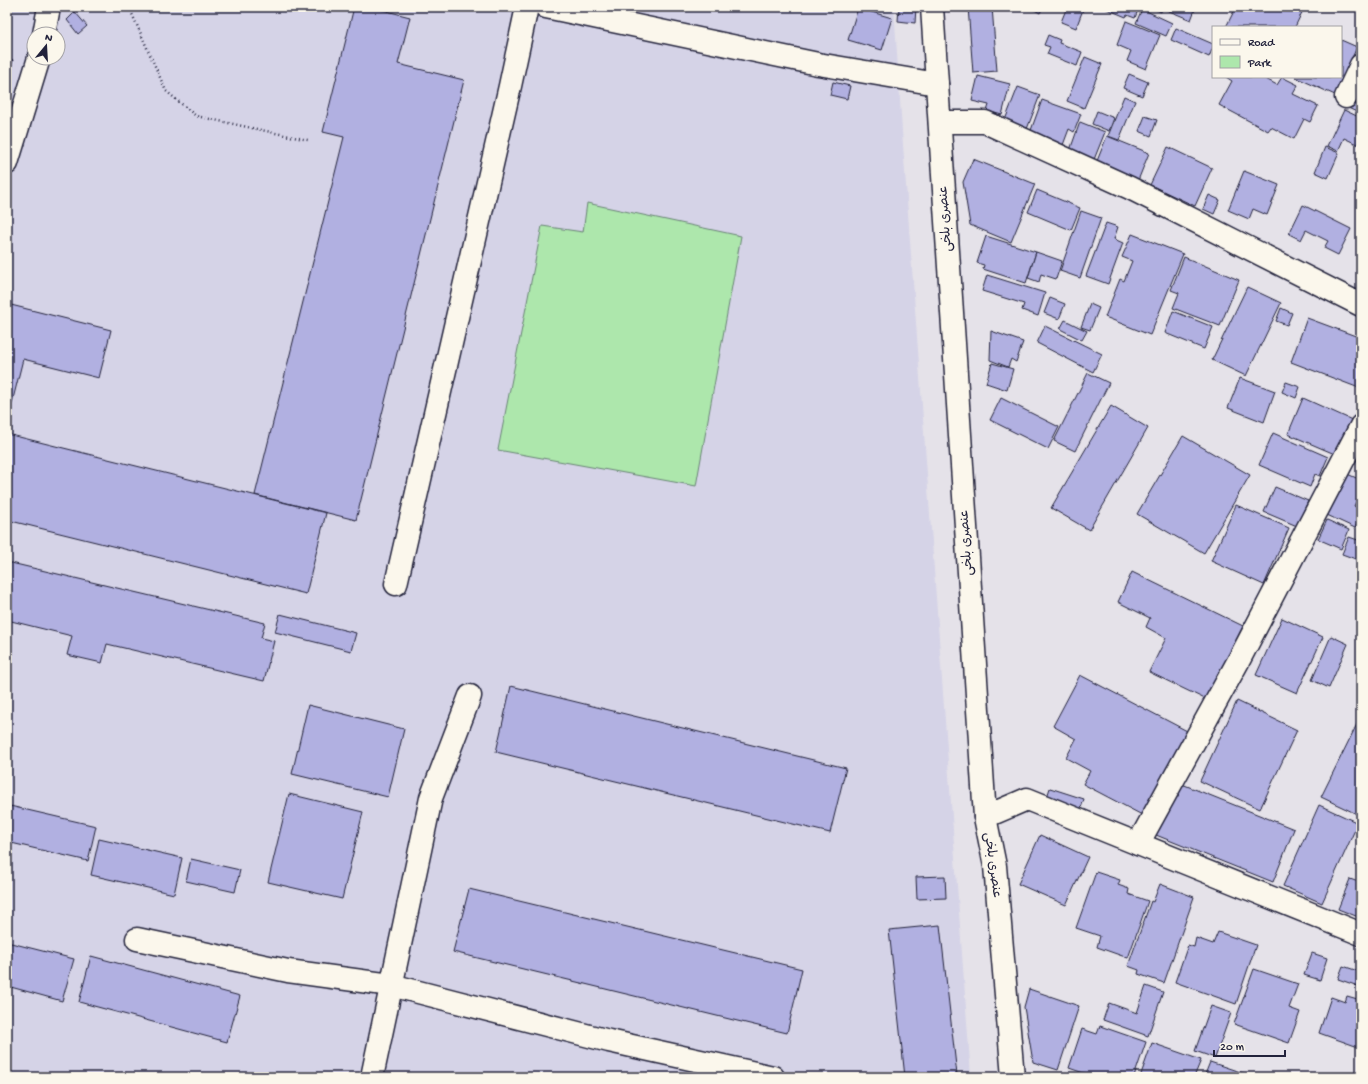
<svg xmlns="http://www.w3.org/2000/svg" width="1368" height="1084" font-family="'Gochi Hand','Playpen Sans Arabic',sans-serif">
<style>
.built{fill:#d5d3e7;fill-rule:evenodd}
.green{fill:#ade7ac;stroke:#688474}
.building{fill:#b1b0e1;stroke:#22223b}
.lines{fill:none;stroke-linecap:round;stroke-linejoin:round}
.minor-casing{stroke:#22223b;stroke-width:25}
.path{stroke:#22223b;stroke-width:2.5;stroke-dasharray:1 3;stroke-linecap:butt}
.minor{stroke:#fbf7ec;stroke-width:22}
.labels{text-anchor:middle;dominant-baseline:central;stroke-width:3;stroke-linejoin:round;paint-order:stroke}
.street-label{font-size:13px;fill:#22223b;stroke:#fbf7ec}
</style>
<rect width="100%" height="100%" fill="#e5e2e9"/>
<filter id="ink" filterUnits="userSpaceOnUse"><feTurbulence type="fractalNoise" baseFrequency=".025" numOctaves="2"/><feDisplacementMap in="SourceGraphic" scale="8" xChannelSelector="R" yChannelSelector="G"/><feConvolveMatrix kernelMatrix="1 2 1 2 8 2 1 2 1" color-interpolation-filters="sRGB"/></filter>
<g filter="url(#ink)">
<path class="built" d="M7,7H894L902,131L971,1077H7ZM34,34H58V58H34Z"/>
<polygon class="green" points="587,203 741,236 696,486 498,450 542,226 583,232"/>
<g class="building">
<polygon points="354,7 371,7 410,17 398,64 464,80 356,520 255,495 344,137 323,132"/>
<polygon points="899,7 916,7 915,23 898,21"/>
<polygon points="968,7 992,7 997,71 973,73"/>
<polygon points="1029,7 1043,7 1040,13"/>
<polygon points="1067,7 1084,7 1076,28 1061,22"/>
<polygon points="1102,7 1139,7 1135,18 1127,15 1126,17"/>
<polygon points="1150,7 1196,7 1191,20 1162,8 1161,12"/>
<polygon points="1236,7 1303,7 1304,8 1295,27 1226,27"/>
<polygon points="858,8 892,18 882,50 848,40"/>
<polygon points="1142,9 1172,23 1166,36 1136,23"/>
<polygon points="75,12 87,26 78,34 67,20"/>
<polygon points="1126,21 1160,35 1146,69 1127,61 1131,51 1117,45"/>
<polygon points="1176,28 1213,44 1213,47 1209,57 1171,40"/>
<polygon points="1048,35 1060,40 1059,43 1082,52 1077,66 1047,54 1050,47 1044,45"/>
<polygon points="1341,40 1357,47 1335,95 1295,77 1341,77"/>
<polygon points="1085,57 1102,64 1084,108 1067,101"/>
<polygon points="7,58 13,60 7,81"/>
<polygon points="1129,74 1148,82 1142,96 1123,88"/>
<polygon points="978,76 1010,84 1002,115 987,111 989,105 972,101"/>
<polygon points="1226,77 1262,77 1277,85 1282,77 1298,85 1293,94 1318,106 1310,122 1304,119 1294,139 1271,127 1268,131 1219,105 1232,81"/>
<polygon points="833,82 850,86 847,99 830,95"/>
<polygon points="1018,87 1040,95 1027,129 1005,120"/>
<polygon points="1124,96 1135,101 1119,140 1108,136"/>
<polygon points="1350,97 1361,102 1361,114 1346,107"/>
<polygon points="1042,100 1081,114 1074,132 1069,129 1063,145 1030,133"/>
<polygon points="1344,110 1361,118 1361,146 1344,138 1338,151 1327,146"/>
<polygon points="1097,111 1114,118 1109,131 1092,124"/>
<polygon points="1145,116 1157,120 1151,136 1139,131"/>
<polygon points="1080,122 1105,132 1093,162 1069,153"/>
<polygon points="1107,136 1149,153 1137,183 1095,166"/>
<polygon points="1168,147 1212,168 1195,206 1150,185"/>
<polygon points="1325,147 1339,153 1328,178 1315,172"/>
<polygon points="973,159 1035,184 1011,242 970,225 963,182"/>
<polygon points="1244,171 1279,185 1267,215 1253,209 1249,219 1228,210"/>
<polygon points="1037,190 1080,208 1071,230 1028,212"/>
<polygon points="1209,195 1220,200 1214,214 1203,209"/>
<polygon points="1303,205 1351,229 1338,255 1324,248 1328,241 1306,230 1301,240 1289,234"/>
<polygon points="1081,211 1101,218 1080,278 1060,271"/>
<polygon points="1106,223 1118,227 1114,239 1123,243 1108,284 1086,276"/>
<polygon points="1132,234 1183,254 1150,335 1105,317 1120,279 1124,281 1132,261 1122,257"/>
<polygon points="986,236 1036,252 1026,283 983,269 984,265 977,263"/>
<polygon points="1036,252 1062,261 1056,279 1041,274 1039,282 1028,278"/>
<polygon points="1184,257 1239,280 1220,326 1173,308 1179,293 1171,290"/>
<polygon points="987,275 1045,293 1038,316 1022,310 1024,304 982,291"/>
<polygon points="1247,287 1281,303 1246,376 1212,360"/>
<polygon points="1050,298 1065,304 1059,319 1044,313"/>
<polygon points="7,304 111,330 99,378 23,359 7,423"/>
<polygon points="1090,304 1099,308 1090,330 1081,327"/>
<polygon points="1281,308 1292,313 1287,325 1276,321"/>
<polygon points="1173,311 1213,327 1204,349 1165,333"/>
<polygon points="1307,318 1361,338 1361,382 1359,388 1291,362"/>
<polygon points="1065,320 1087,331 1082,340 1060,329"/>
<polygon points="1045,326 1102,354 1093,372 1037,343"/>
<polygon points="991,331 1023,342 1016,362 1011,359 1008,367 990,360"/>
<polygon points="992,363 1013,369 1007,390 986,383"/>
<polygon points="1088,373 1109,383 1075,451 1054,441"/>
<polygon points="1240,378 1275,391 1264,422 1228,408"/>
<polygon points="1286,382 1300,387 1296,398 1282,392"/>
<polygon points="1001,398 1059,427 1048,449 990,420"/>
<polygon points="1303,398 1352,420 1337,455 1288,434"/>
<polygon points="1111,406 1148,428 1089,530 1051,508"/>
<polygon points="1273,433 1328,457 1320,476 1315,474 1310,487 1259,465"/>
<polygon points="7,434 326,513 306,594 7,520"/>
<polygon points="1183,436 1250,475 1204,553 1137,514"/>
<polygon points="1345,473 1361,480 1361,491 1354,506 1361,509 1361,515 1355,528 1327,515"/>
<polygon points="1275,487 1308,501 1297,526 1264,512"/>
<polygon points="1236,505 1289,528 1264,585 1211,561"/>
<polygon points="1327,520 1349,530 1341,549 1318,539"/>
<polygon points="1349,537 1361,541 1361,561 1342,554"/>
<polygon points="7,562 265,623 261,638 274,641 264,681 107,644 102,663 67,655 72,636 7,620"/>
<polygon points="1132,572 1243,626 1207,700 1149,672 1166,638 1146,627 1150,618 1118,602"/>
<polygon points="280,614 356,633 351,651 275,632"/>
<polygon points="1282,618 1323,637 1297,693 1256,675"/>
<polygon points="1331,636 1348,644 1329,688 1312,680"/>
<polygon points="1080,675 1189,732 1144,816 1083,784 1090,771 1066,758 1076,739 1053,726"/>
<polygon points="511,686 846,768 830,833 496,752"/>
<polygon points="1237,701 1297,730 1260,809 1200,781"/>
<polygon points="308,705 404,729 388,797 292,774"/>
<polygon points="1361,716 1361,816 1321,797"/>
<polygon points="1177,782 1294,829 1273,882 1156,835"/>
<polygon points="1050,788 1084,799 1080,811 1046,800"/>
<polygon points="289,794 363,812 342,899 268,882"/>
<polygon points="1319,805 1358,823 1322,903 1283,886"/>
<polygon points="10,806 96,826 88,861 7,842 7,821"/>
<polygon points="1040,835 1088,857 1066,905 1018,884"/>
<polygon points="99,839 182,858 174,894 91,875"/>
<polygon points="191,859 240,870 235,892 186,881"/>
<polygon points="1096,872 1120,880 1118,885 1129,889 1128,894 1148,901 1128,958 1097,947 1100,936 1076,928"/>
<polygon points="945,876 946,898 917,899 916,877"/>
<polygon points="1350,879 1361,883 1361,918 1338,909"/>
<polygon points="1160,884 1194,897 1164,983 1138,974 1139,970 1128,966 1151,901 1153,902"/>
<polygon points="469,889 802,969 787,1033 453,952"/>
<polygon points="940,925 957,1075 936,1077 905,1077 889,930"/>
<polygon points="1218,932 1256,945 1236,1004 1175,982 1188,945 1194,947 1196,938 1213,944"/>
<polygon points="7,942 74,959 62,1001 7,986"/>
<polygon points="1312,953 1327,958 1320,980 1304,975"/>
<polygon points="91,956 240,996 227,1042 79,1002"/>
<polygon points="1343,966 1361,972 1361,987 1338,979"/>
<polygon points="1254,969 1298,984 1289,1008 1300,1012 1289,1043 1234,1024"/>
<polygon points="1146,986 1163,992 1148,1036 1103,1020 1109,1003 1137,1013"/>
<polygon points="1029,989 1079,1006 1058,1070 1033,1062 1024,1007"/>
<polygon points="1347,996 1361,1000 1361,1048 1319,1033 1331,997 1345,1002"/>
<polygon points="1211,1006 1231,1013 1215,1058 1195,1051"/>
<polygon points="1100,1026 1146,1042 1134,1077 1095,1077 1069,1068 1082,1029 1097,1034"/>
<polygon points="1152,1043 1201,1060 1194,1077 1140,1077"/>
<polygon points="1210,1062 1255,1077 1204,1077"/>
</g>
<g class="lines">
<defs>
<g id="minor">
<polyline points="546,7 818,64 937,84"/>
<polyline points="932,7 985,817 995,866 1013,1077"/>
<polyline points="44,34 49,7"/>
<polyline points="1346,97 1361,65"/>
<polyline points="940,122 985,122 1130,188 1361,305"/>
<polyline points="7,163 39,58"/>
<polyline points="396,584 510,86 527,7"/>
<polyline points="985,817 1027,799 1361,934"/>
<polyline points="1138,844 1240,658 1361,426"/>
<polyline points="137,939 288,971 391,985 609,1041 773,1077"/>
<polyline points="372,1077 431,798 470,696"/>
</g>
</defs>
<use href="#minor" class="minor-casing"/>
<polyline class="path" points="129,7 166,91 196,116 308,140"/>
<use href="#minor" class="minor"/>
</g>
</g>
<g class="labels">
<g class="street-label">
<text transform="translate(946 219) rotate(-94)">عنصری بلخی</text>
<text transform="translate(967 543) rotate(-94)">عنصری بلخی</text>
<text transform="translate(992 865) rotate(82)">عنصری بلخی</text>
</g>
</g>
<rect width="1368" height="1084" fill="none" stroke="#fbf7ec" stroke-width="24"/>
<rect x="12" y="12" width="1344" height="1060" fill="none" stroke="#22223b" stroke-width="1.5" filter="url(#ink)"/>
<rect x="1212" y="26" width="130" height="52" fill="#fbf7ec" stroke="#a4a2a5"/>
<rect x="1220" y="39" width="20" height="6" fill="#fbf7ec" stroke="#a4a2a5"/>
<text x="1248" y="46" font-size="12" fill="#22223b">Road</text>
<rect x="1220" y="56" width="20" height="12" fill="#ade7ac" stroke="#a4a2a5"/>
<text x="1248" y="66" font-size="12" fill="#22223b">Park</text>
<g transform="translate(46 46) rotate(18)"><circle r="19" fill="#fbf7ec" stroke="#a4a2a5"/>
<path d="M0-3L7 15L0 10L-7 15Z" fill="#22223b"/>
<text y="-6" font-size="11" font-weight="bold" text-anchor="middle" fill="#22223b">N</text>
</g>
<path d="M1214 1050v6h71v-6" fill="none" stroke="#22223b" stroke-width="2"/>
<text x="1220" y="1050" font-size="12" fill="#22223b" stroke="#fbf7ec" stroke-width="3" paint-order="stroke">20 m</text>
</svg>
